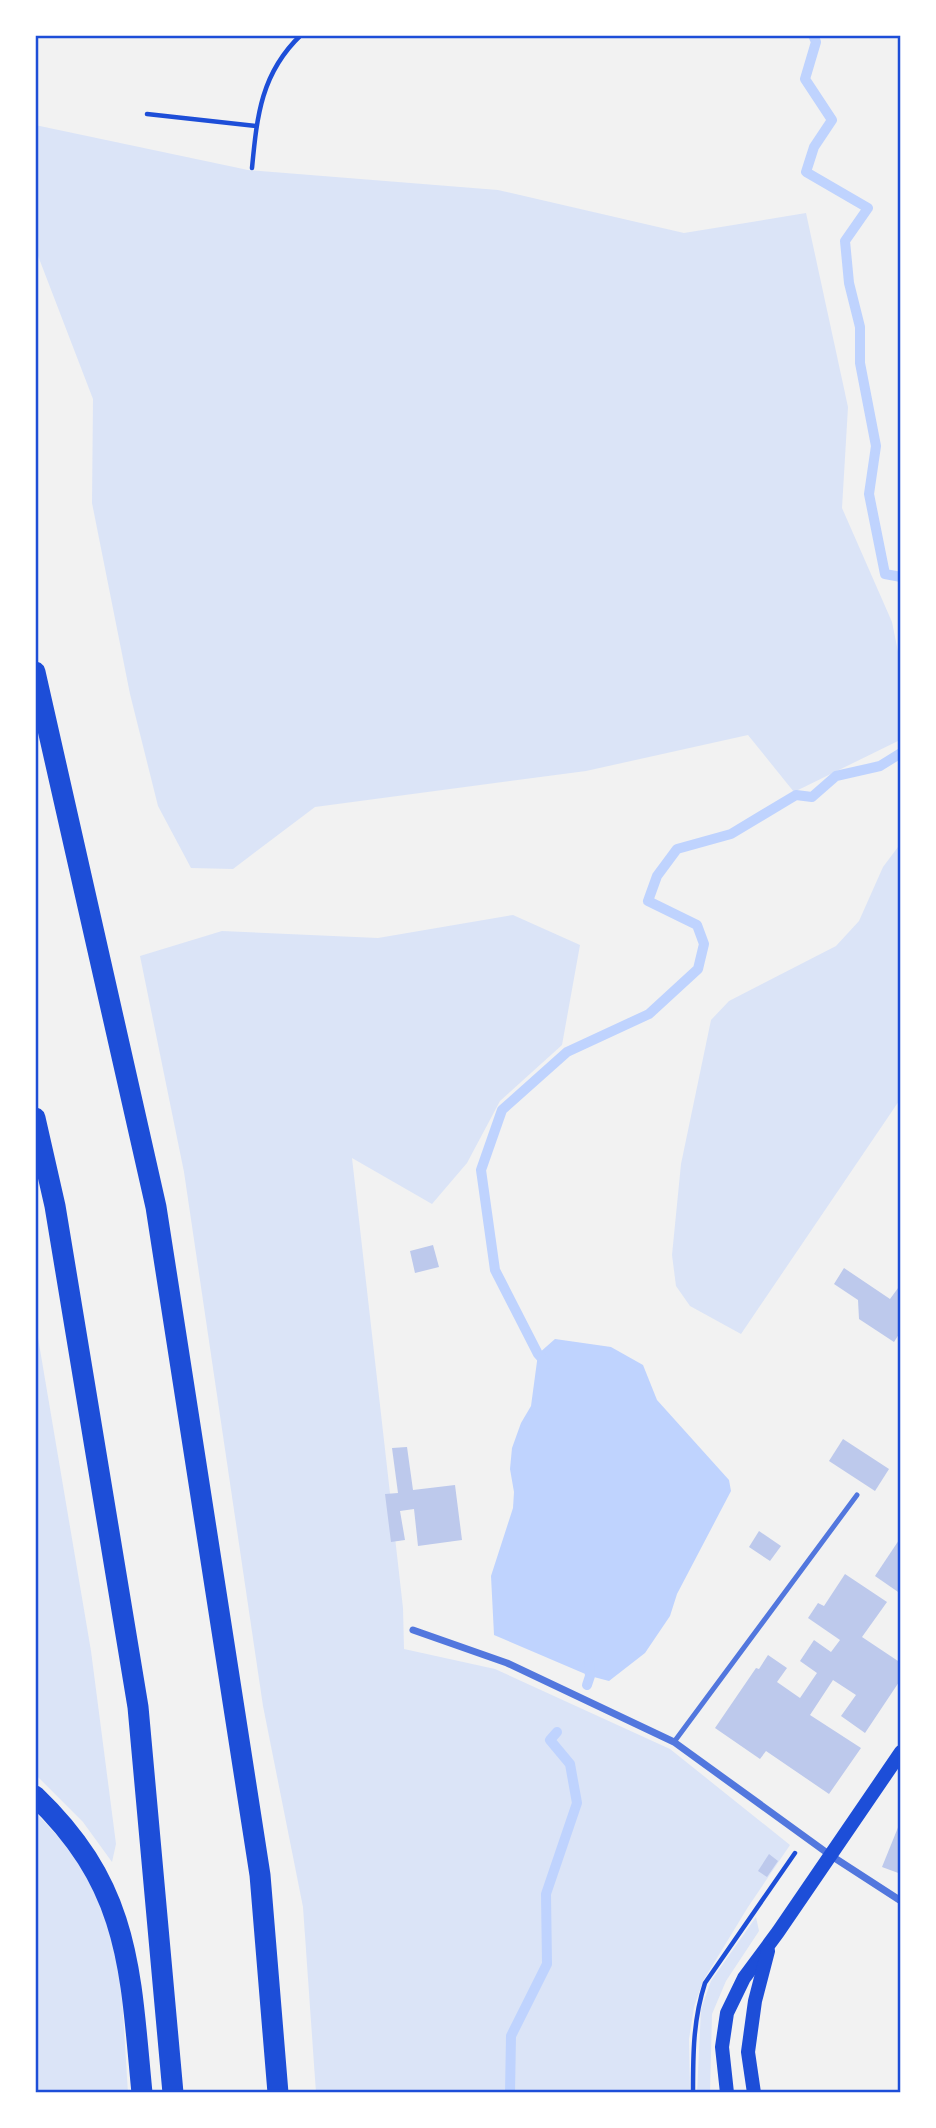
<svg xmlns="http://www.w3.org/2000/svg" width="936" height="2128" font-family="'Fira Sans',sans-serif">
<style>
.green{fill:#dbe4f7}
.water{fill:#bfd3fe}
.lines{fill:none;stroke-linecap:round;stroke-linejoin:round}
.stream{stroke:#bfd3fe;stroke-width:10}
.building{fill:#bdc9ec}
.path{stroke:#1d4ed8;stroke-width:4.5}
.service{stroke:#5277de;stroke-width:5}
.minor{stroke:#5277de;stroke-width:7}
.secondary{stroke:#1d4ed8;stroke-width:14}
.motorway{stroke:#1d4ed8;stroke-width:21}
.neatline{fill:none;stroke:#1d4ed8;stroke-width:2.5}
</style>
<rect width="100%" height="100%" fill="#f2f2f2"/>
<g class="green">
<polygon points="35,125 248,170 498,190 684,233 806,213 848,407 842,508 892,622 901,667 900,740 794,792 748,735 586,771 315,807 233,869 191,868 158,806 130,694 92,503 93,399 35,248"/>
<polygon points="901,843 901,1098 741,1334 690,1306 676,1286 672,1255 681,1164 711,1020 729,1001 836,946 859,921 883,867"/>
<polygon points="513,915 580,945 562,1045 500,1101 467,1163 432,1204 352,1158 403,1608 404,1649 495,1669 670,1749 790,1845 748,1907 703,1981 694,2007 689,2039 690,2093 316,2093 303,1907 263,1706 184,1172 140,956 222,931 378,938"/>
<polygon points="35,1320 91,1651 116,1844 112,1862 83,1822 35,1774"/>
<polygon points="35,1812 80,1860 108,1918 120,1965 128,2093 35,2093"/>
<polygon points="756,1917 759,1931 726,1981 712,2014 710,2093 697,2093 701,2009 711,1981"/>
</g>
<polygon class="water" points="555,1339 611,1347 643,1365 657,1400 729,1480 731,1491 677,1594 670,1616 645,1653 609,1681 590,1676 494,1635 491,1576 513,1508 514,1492 510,1469 512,1448 521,1423 531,1406 538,1354"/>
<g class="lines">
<g class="stream">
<polyline points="813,35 816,42 805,79 832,120 814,147 806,172 868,208 845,241 849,283 860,327 860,363 876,446 869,494 885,574 901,577"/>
<polyline points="547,1364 538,1354 495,1270 481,1170 502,1110 567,1052 649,1014 698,969 704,944 697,925 648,901 657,876 677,849 731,834 796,795 812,797 836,776 880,766 901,753"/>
<polyline points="587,1685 590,1676 589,1663"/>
<polyline points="510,2093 511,2036 547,1964 546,1894 577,1803 570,1764 550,1740 557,1732"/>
</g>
</g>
<g class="building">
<polygon points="433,1245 439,1267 415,1273 410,1251"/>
<polygon points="844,1268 890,1299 901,1284 901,1331 894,1342 859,1319 858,1300 834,1284"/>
<polygon points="843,1439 889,1469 875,1491 829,1461"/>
<polygon points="407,1447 413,1490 455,1485 462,1540 418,1546 414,1509 400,1511 405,1540 391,1542 385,1494 398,1493 392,1448"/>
<polygon points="759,1531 781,1546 770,1561 749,1547"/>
<polygon points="901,1537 901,1594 875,1576"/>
<polygon points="845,1574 887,1602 862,1637 901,1663 901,1679 865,1733 841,1716 856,1695 833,1680 810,1715 861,1748 829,1794 766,1751 760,1759 715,1728 756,1668 759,1669 768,1655 787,1668 777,1682 800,1698 817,1673 800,1661 814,1640 831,1652 840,1640 808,1618 818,1603 824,1606"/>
<polygon points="901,1820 901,1874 882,1867"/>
<polygon points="769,1854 778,1861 767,1877 758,1871"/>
</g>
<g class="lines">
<g class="path">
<polyline points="147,114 256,126"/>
<path d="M252,168C257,116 261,73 301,35"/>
<path d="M693,2093C693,2055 693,2020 705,1983L795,1853"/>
</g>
<polyline class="service" points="674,1742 857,1495"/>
<polyline class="minor" points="413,1630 507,1663 674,1742 830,1855 901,1901"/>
<g class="secondary">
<polyline points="727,2093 722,2047 727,2013 744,1978 778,1932 901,1752"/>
<polyline points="754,2093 748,2052 755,2001 768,1951"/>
</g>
<g class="motorway">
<polyline points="35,672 156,1207 260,1875 278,2093"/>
<polyline points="35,1118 55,1206 138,1707 173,2093"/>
<path d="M35,1796C131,1888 130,1970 142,2093"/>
</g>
</g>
<rect width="936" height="2128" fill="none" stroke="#ffffff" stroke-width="74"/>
<rect x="37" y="37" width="862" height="2054" class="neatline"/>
</svg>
